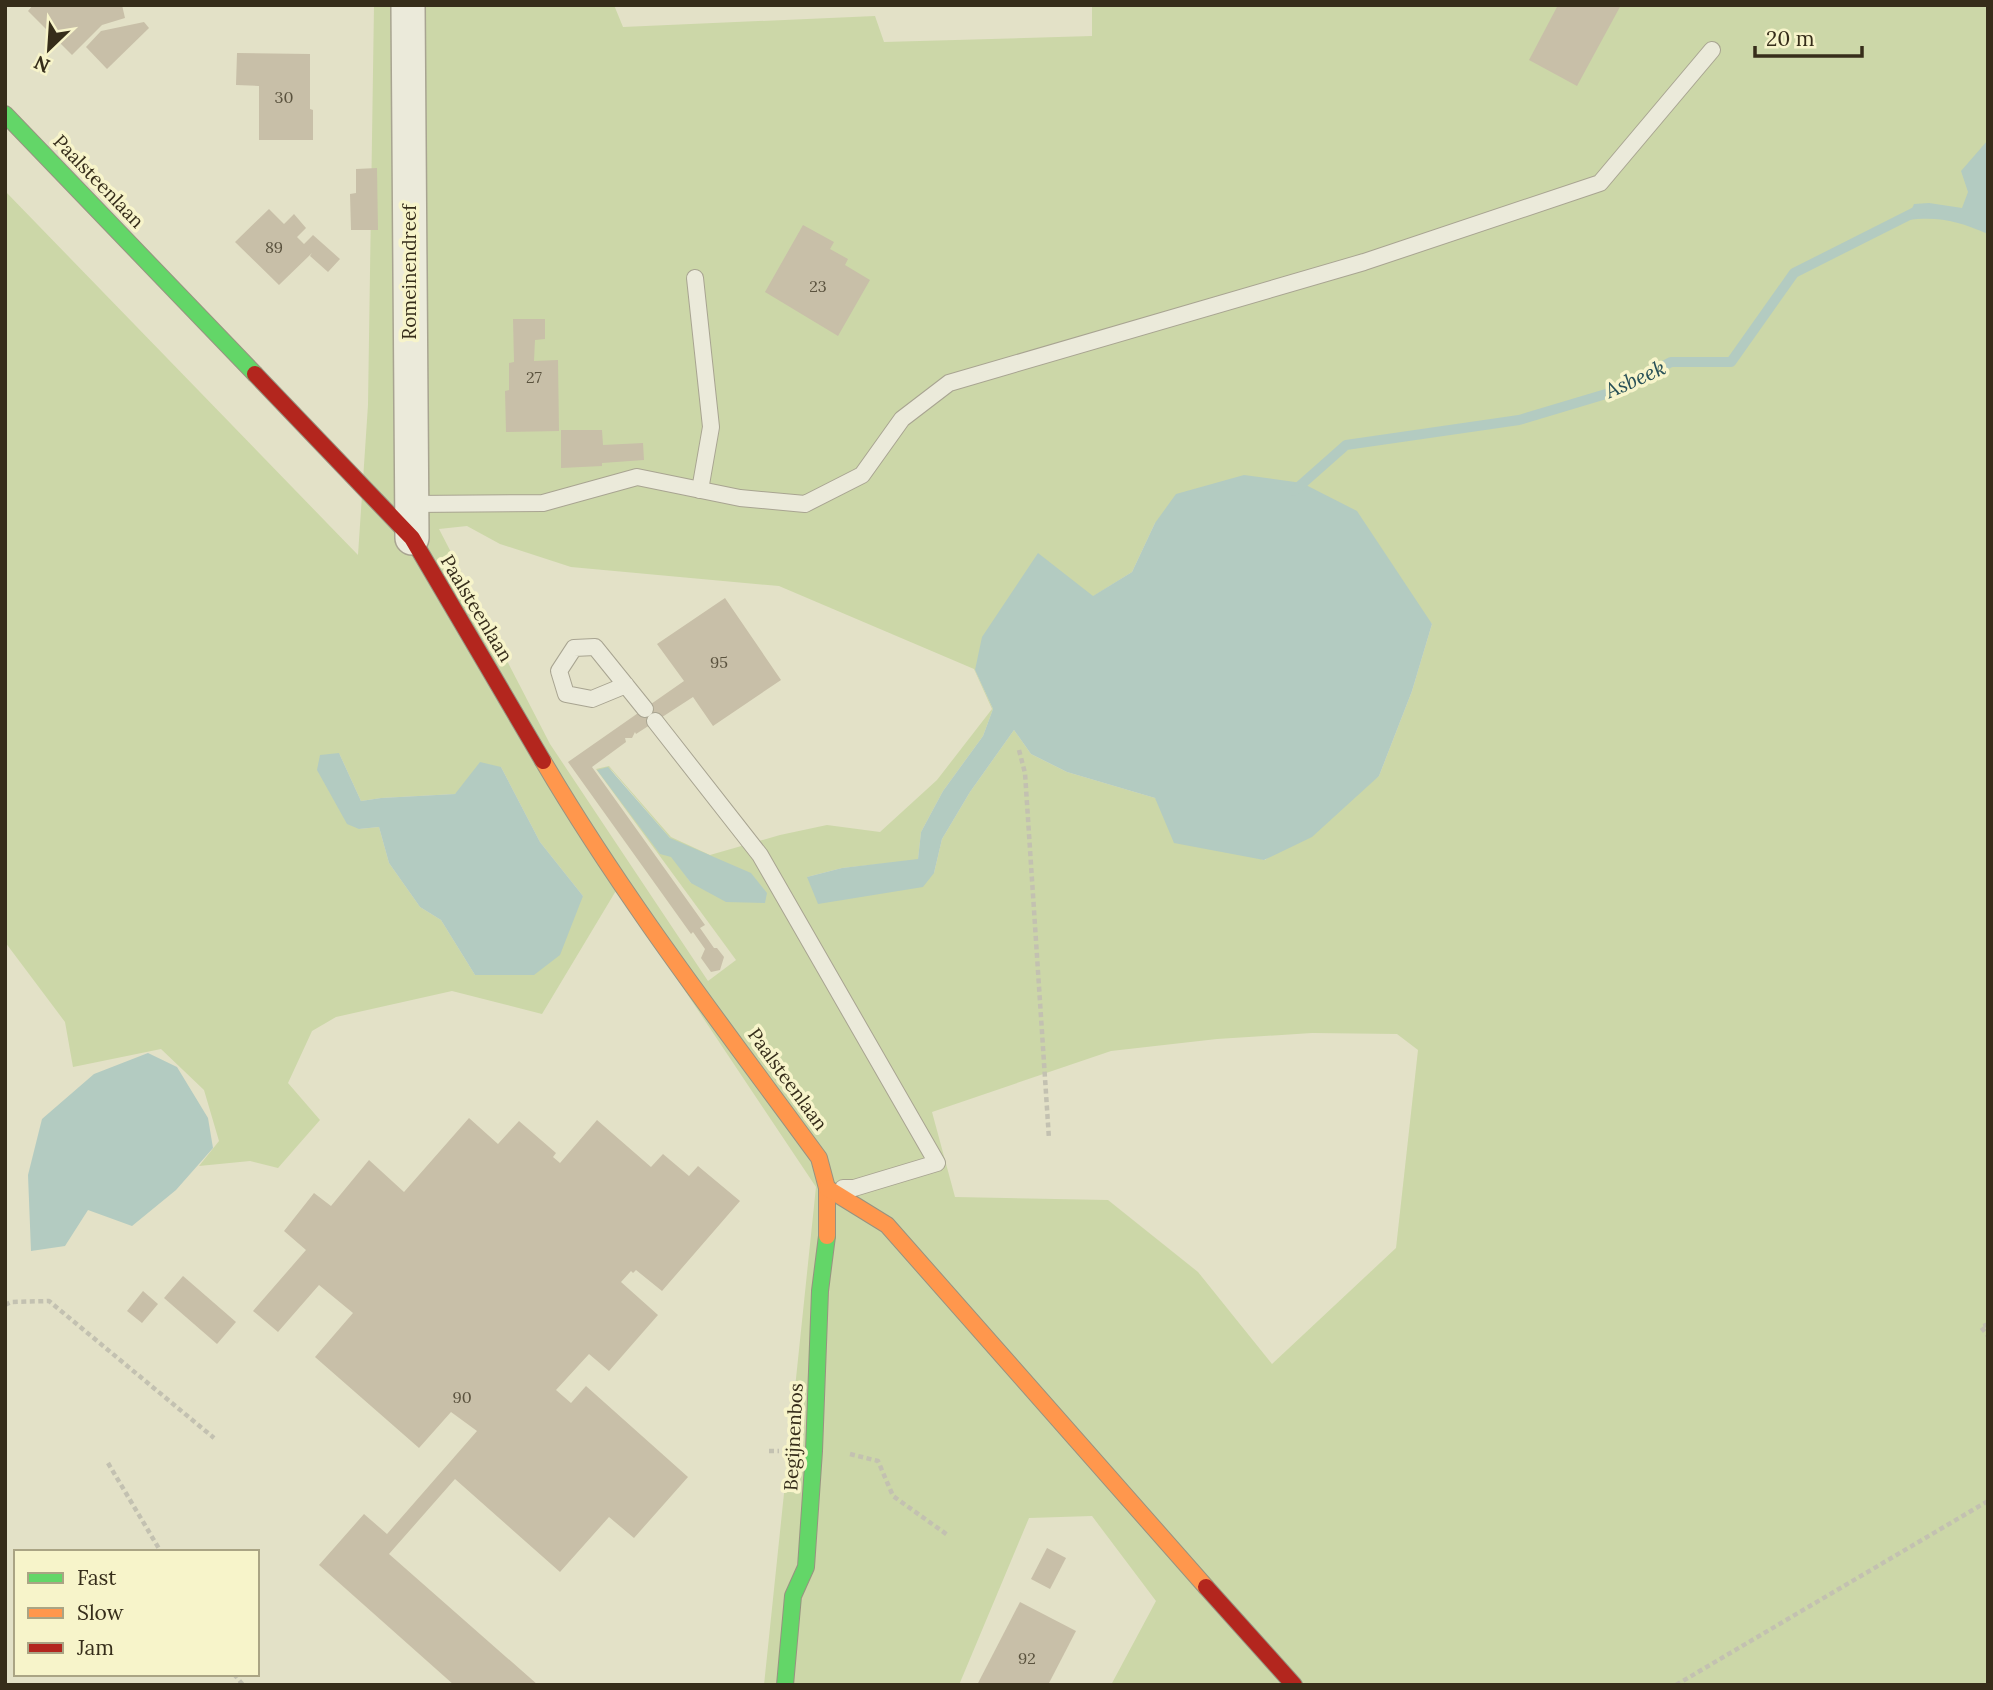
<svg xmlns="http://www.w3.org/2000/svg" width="1993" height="1690" font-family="Lora,serif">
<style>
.green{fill:#ccd7a8;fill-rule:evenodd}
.water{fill:#b3cbc1}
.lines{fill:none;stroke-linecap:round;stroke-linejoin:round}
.stream{stroke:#b3cbc1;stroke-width:10}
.building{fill:#c8bfa8}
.lane-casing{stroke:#a8a491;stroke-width:18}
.street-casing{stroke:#a8a491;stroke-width:36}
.fast-casing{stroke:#979381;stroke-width:18}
.slow-casing{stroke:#979381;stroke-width:18}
.jam-casing{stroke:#979381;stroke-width:18}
.path{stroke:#c3c1b1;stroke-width:4.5;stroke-dasharray:5 3.5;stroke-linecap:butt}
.lane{stroke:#ebeada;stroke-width:16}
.street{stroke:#ebeada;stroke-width:33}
.fast{stroke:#63d668;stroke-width:16}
.slow{stroke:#ff974d;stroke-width:16}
.jam{stroke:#b3261e;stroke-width:16}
.labels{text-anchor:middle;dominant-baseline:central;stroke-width:7;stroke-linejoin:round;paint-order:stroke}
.number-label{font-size:16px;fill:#5a523e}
.street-label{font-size:19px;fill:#362d1a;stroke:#f7f4ca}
.water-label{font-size:21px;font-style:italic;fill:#285057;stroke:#f7f4ca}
</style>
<rect width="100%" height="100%" fill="#e3e1c7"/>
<path class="green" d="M374,5H614L623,27L875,16L884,42L1092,36V5H1988V1685H1111L1156,1601L1092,1516L1029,1518L959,1685H764L816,1187L617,889L542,1014L452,991L336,1017L312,1031L288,1083L320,1120L278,1168L250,1161L199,1166L219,1141L204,1090L161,1049L73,1067L65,1022L5,942V191L358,555L368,405ZM1291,483H1302L1432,624L1412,691L1379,776L1265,860L1232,852L1155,798L1067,772L1031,754L1014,730L970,792L942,839L934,873L807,877L842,868L918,860L921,832L943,791L983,736L993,709L975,670L1132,572L1155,523ZM467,526L500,544L571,567L779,586L974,669L992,709L937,780L880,832L827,825L780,835L710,855L671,837L609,766L596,769L736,960L708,981L550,744L439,529ZM339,753L361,801L381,798L455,794L501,767L540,842L583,896L475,975L441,920L420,907L389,863L379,827L359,829ZM609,767L670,838L691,883ZM1312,1033L1397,1034L1418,1050L1396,1248L1272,1364L1198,1272L1108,1200L955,1197L932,1112L1111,1051L1217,1039Z"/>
<g class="water">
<path d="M1988,140V234C1958,221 1940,216 1907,220L1914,204L1929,203L1962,208L1968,192L1961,171Z"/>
<polygon points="1244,475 1302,483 1357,511 1432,624 1412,691 1379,776 1312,837 1264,860 1174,843 1155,798 1067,772 1031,754 1014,730 970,792 942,839 934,873 923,887 818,904 807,877 842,868 918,859 921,832 943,791 983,736 993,709 975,670 982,637 1038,553 1093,596 1132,572 1155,523 1176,494"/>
<polygon points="339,753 361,801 381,798 455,794 480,762 501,767 540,842 583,896 560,955 534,975 475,975 441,920 420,907 389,863 379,827 359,829 347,824 317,770 320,755"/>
<polygon points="608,767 670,838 751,873 767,893 765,903 726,902 691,883 671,857 660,854 597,770"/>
<polygon points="148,1053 177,1067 208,1118 213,1148 176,1190 132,1226 88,1210 65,1246 31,1251 28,1175 42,1119 94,1074"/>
</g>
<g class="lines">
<polyline class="stream" points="1294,491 1346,445 1519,420 1616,391 1671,362 1731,362 1794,273 1917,211 1922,211"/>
</g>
<g class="building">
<polygon points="33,5 122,5 125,18 102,25 72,55 28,11"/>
<polygon points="1558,5 1621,5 1577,86 1529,60"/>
<polygon points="144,22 149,28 107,69 86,47 101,31"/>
<polygon points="237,53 310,54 310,109 313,110 313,140 259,140 259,86 236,85"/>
<polygon points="377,168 378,230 351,230 350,194 356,193 356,169"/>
<polygon points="269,209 284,224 294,214 306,228 297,237 304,244 313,235 340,259 328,272 310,256 312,253 279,285 235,242"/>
<polygon points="803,225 834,242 830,249 848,259 845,265 870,280 838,336 765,292"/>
<polygon points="513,319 545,319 545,339 535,340 534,361 558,360 559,431 506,432 505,391 509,390 509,363 514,362"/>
<polygon points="561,430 602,430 603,445 643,443 644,460 602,463 602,466 561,468"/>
<polygon points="725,598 781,680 713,726 693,697 636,734 635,732 632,738 625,738 626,742 592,767 705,925 700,928 714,948 717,948 724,957 720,970 711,972 701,958 705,949 693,932 691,934 568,762 684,681 657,644"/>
<polygon points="469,1118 498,1144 519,1121 556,1153 553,1157 560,1163 597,1120 651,1167 663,1154 689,1176 698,1166 740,1201 662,1291 636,1270 633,1273 631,1271 621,1282 658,1315 609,1371 589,1354 556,1390 571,1403 586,1386 688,1477 634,1538 609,1517 560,1572 455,1479 389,1554 538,1685 454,1685 319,1565 364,1514 387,1534 477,1431 451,1412 419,1448 315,1357 353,1313 319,1285 278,1332 253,1311 306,1250 284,1231 314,1193 331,1206 369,1160 404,1192"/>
<polygon points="183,1276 236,1322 217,1344 164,1298"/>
<polygon points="143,1291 158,1304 142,1323 127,1311"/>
<polygon points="1047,1548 1066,1558 1050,1589 1031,1579"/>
<polygon points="1020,1602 1076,1631 1048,1685 977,1685"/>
</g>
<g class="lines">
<defs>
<g id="lane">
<polyline points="695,278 711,427 700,490"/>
<polyline points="411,504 543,503 637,477 740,498 805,504 862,475 902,419 949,383 1364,262 1600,183 1712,50"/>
<polyline points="626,685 592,699 566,694 559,671 574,648 595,647 645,709"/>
<polyline points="655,721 760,855 937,1163 854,1188 843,1188"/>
</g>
<polyline id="street" points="408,5 412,538"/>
<g id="fast">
<polyline points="5,114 255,374"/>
<polyline points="785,1685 793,1596 806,1567 814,1451 820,1291 827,1236"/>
</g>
<g id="slow">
<path d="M543,761C624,899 724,1028 819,1158L827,1188V1236"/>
<polyline points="827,1188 887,1225 1206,1587"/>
</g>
<g id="jam">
<polyline points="255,374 412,538 543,761"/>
<polyline points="1206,1587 1294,1685"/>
</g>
</defs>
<use href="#lane" class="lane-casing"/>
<use href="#street" class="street-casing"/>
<use href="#fast" class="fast-casing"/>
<use href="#slow" class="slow-casing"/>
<use href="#jam" class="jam-casing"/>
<g class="path">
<polyline points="1019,750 1025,773 1049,1139"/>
<polyline points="5,1305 11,1302 49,1301 214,1438"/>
<polyline points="1988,1324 1981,1327 1988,1336"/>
<polyline points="769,1451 779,1451"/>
<polyline points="850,1454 878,1461 893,1496 949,1536"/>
<polyline points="108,1463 161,1552"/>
<polyline points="234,1674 243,1685"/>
<polyline points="1676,1685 1988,1501"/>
</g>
<use href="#lane" class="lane"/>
<use href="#street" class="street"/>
<use href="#fast" class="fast"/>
<use href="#slow" class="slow"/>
<use href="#jam" class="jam"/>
</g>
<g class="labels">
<g class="number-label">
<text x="284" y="97">30</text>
<text x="274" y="247">89</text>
<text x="818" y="286">23</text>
<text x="534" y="377">27</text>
<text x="719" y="662">95</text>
<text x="462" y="1397">90</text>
<text x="1027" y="1658">92</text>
</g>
<g class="street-label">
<text transform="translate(99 181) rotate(46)">Paalsteenlaan</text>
<text transform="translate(409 272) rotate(-90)">Romeinendreef</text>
<text transform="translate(477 608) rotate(59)">Paalsteenlaan</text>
<text transform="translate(788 1079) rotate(54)">Paalsteenlaan</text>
<text transform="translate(793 1437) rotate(-87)">Begijnenbos</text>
</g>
<g class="water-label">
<text transform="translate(1635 379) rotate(-24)">Asbeek</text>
</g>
</g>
<rect width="1993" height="1690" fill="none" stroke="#362d1a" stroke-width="14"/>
<rect x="14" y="1550" width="245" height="126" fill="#f7f4ca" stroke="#aaa484" stroke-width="2"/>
<rect x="28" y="1573" width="35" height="10" fill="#63d668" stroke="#aaa484" stroke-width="2"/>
<text x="77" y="1585" font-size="21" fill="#362d1a">Fast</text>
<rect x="28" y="1608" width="35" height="10" fill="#ff974d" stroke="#aaa484" stroke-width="2"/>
<text x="77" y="1620" font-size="21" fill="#362d1a">Slow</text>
<rect x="28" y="1643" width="35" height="10" fill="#b3261e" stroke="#aaa484" stroke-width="2"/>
<text x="77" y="1655" font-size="21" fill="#362d1a">Jam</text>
<g transform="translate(49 49) rotate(205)" stroke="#f7f4ca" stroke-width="5" paint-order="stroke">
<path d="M0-5L12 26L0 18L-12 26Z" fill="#362d1a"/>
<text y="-10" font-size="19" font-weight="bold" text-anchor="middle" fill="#362d1a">N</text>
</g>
<path d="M1755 46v10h107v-10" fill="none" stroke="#362d1a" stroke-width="3.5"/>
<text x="1766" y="46" font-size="21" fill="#362d1a" stroke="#f7f4ca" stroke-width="5" paint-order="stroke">20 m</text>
</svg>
